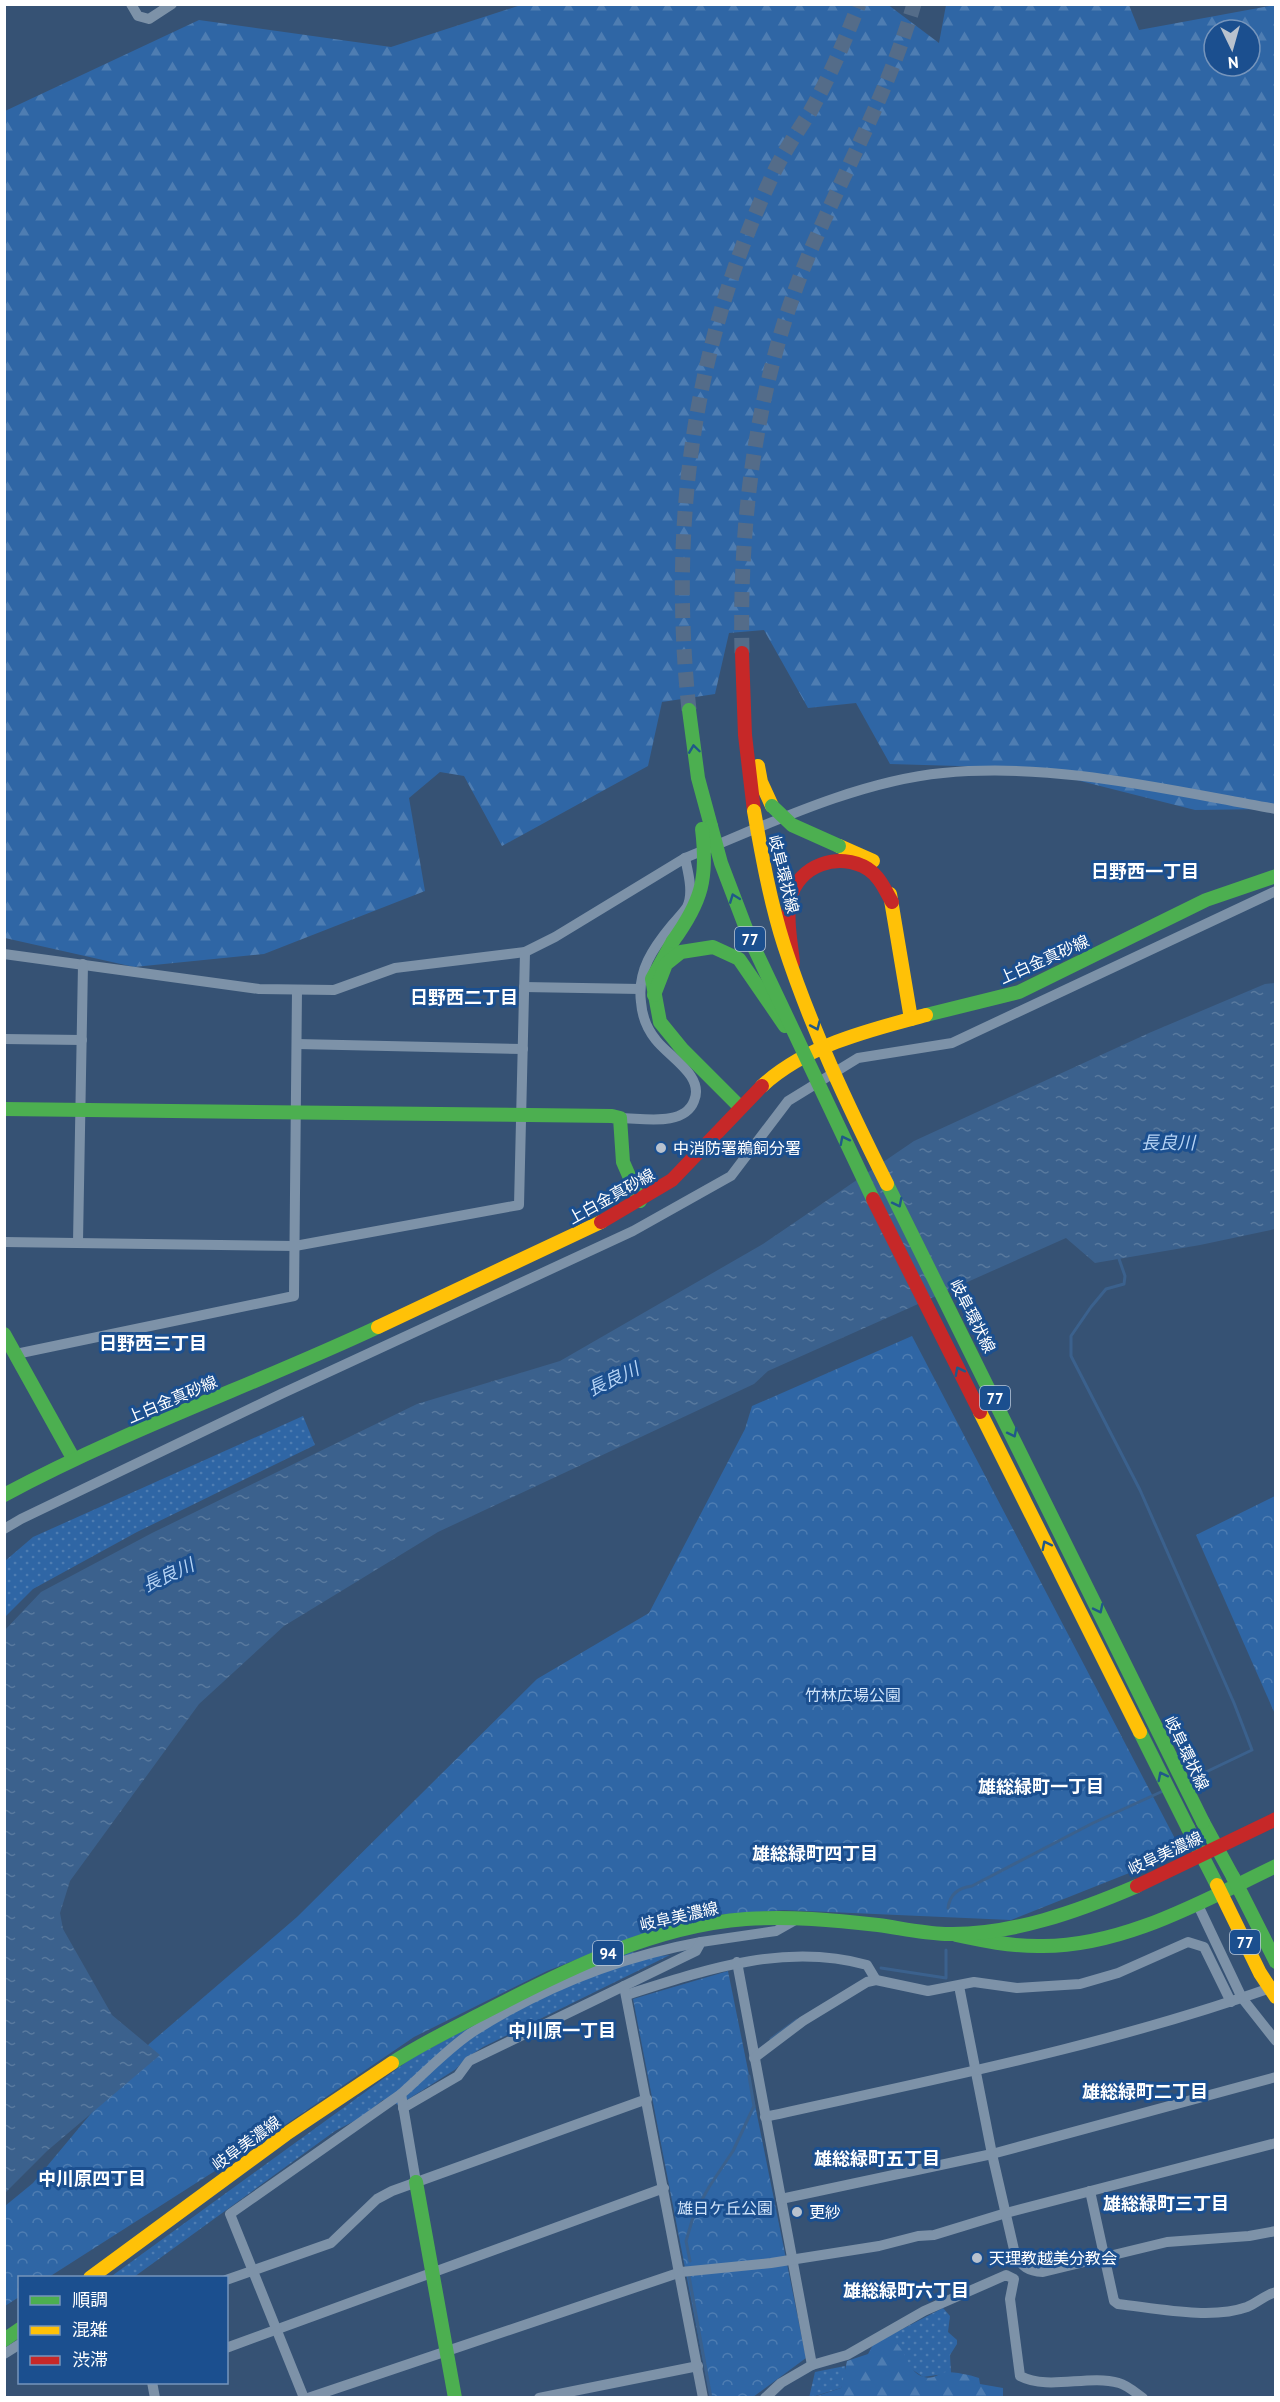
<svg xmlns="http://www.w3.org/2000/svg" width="1280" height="2402" font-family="'PT Sans','Noto Sans JP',sans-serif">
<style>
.grass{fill:url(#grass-dots)}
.forest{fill:url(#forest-firs);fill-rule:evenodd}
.park{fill:url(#park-crowns)}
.water{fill:url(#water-ripples)}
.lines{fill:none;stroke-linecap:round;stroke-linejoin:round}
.stream{stroke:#3b618d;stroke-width:3}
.primary-tunnel{stroke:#546c89;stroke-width:15;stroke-dasharray:15 8;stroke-linecap:butt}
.street{stroke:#7d92a8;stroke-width:10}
.fast{stroke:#4caf50;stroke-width:14}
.slow{stroke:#ffc107;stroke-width:14}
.jam{stroke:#c62828;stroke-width:14}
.fast-bridge{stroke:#4caf50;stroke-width:14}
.slow-bridge{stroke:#ffc107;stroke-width:14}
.jam-bridge{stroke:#c62828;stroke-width:14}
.oneway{stroke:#205989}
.poi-dot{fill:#b9c2ce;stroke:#1b4f8f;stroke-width:2}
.labels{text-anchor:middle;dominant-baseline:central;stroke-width:6;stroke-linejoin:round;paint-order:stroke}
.shield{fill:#1b4f8f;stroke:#bbcadd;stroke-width:1.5}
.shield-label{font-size:15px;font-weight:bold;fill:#fff}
.street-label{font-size:16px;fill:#fff;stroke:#1b4f8f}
.poi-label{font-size:16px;fill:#fff;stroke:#1b4f8f;text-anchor:start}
.park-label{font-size:16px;fill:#cfe3fa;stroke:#1b4f8f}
.neighbourhood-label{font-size:18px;font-weight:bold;fill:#fff;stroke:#1b4f8f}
.water-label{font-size:18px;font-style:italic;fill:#b5d3f5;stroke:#1b4f8f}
</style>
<defs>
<pattern id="grass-dots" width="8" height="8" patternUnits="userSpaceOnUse" patternTransform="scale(1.5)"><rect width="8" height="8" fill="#2f66a5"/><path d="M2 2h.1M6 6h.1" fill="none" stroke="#4e7db2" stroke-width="1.8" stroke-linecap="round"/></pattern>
<pattern id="forest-firs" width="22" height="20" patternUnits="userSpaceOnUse" patternTransform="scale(1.5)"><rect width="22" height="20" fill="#2f66a5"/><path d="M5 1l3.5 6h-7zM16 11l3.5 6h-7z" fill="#4e7db2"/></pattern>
<pattern id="park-crowns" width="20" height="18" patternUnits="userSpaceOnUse" patternTransform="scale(1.5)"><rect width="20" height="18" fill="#2f66a5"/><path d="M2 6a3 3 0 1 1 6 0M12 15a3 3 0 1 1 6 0" fill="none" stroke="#4e7db2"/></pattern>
<pattern id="water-ripples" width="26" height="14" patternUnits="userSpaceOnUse" patternTransform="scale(1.5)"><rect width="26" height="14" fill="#3b618d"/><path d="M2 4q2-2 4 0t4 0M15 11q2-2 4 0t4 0" fill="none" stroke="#58799e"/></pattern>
</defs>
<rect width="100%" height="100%" fill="#365274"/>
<g class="grass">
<polygon points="303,1416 315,1445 137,1532 33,1589 5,1617 5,1561 33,1537"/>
<polygon points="629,1952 661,1956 670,1955 483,2047 465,2059 456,2069 399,2105 383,2100 360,2118 335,2131 134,2277 109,2278 412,2058 546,1986"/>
<polygon points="943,2308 950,2316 948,2332 957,2340 957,2344 950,2355 951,2373 923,2377 913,2370 885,2338"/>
<polygon points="845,2366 845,2380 841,2388 809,2398 815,2372"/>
</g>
<g class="forest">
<path d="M887,4L939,43L946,5H1129L1139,30L1275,5V809L1195,810L1029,768L890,764L856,703L808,708L764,630L729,633L715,694L662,702L648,766L502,846L464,776L440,772L409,798L425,891L264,954L134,967L5,938V111L199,20L391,47L521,5ZM1214,30H1250V66H1214Z"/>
<path d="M885,2338C907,2340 904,2372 924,2377C933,2380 939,2373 946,2372C955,2372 971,2375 979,2378L980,2384L1003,2388V2398H811L841,2388L847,2361L868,2354L874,2343Z"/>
</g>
<g class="park">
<polygon points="912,1336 1182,1852 1011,1920 784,1910 685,1917 547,1971 414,2037 257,2144 49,2277 20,2278 19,2297 5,2306 5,2206 33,2183 149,2044 297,1917 537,1679 649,1613 745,1429 752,1406"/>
<polygon points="1275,1496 1276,1714 1275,1714 1196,1535"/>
<polygon points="728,1971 806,2358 753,2397 710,2397 633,1999"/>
</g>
<polygon class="water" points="1275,983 1275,1229 1200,1245 1095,1263 1066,1238 768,1371 754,1384 438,1532 284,1626 199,1704 70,1881 60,1913 63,1929 112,2015 160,2055 47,2151 5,2193 5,1630 41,1592 152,1533 417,1404 560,1361 763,1244 914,1141 1149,1033 1265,984"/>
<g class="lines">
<g class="stream">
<polyline points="1118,1256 1125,1276 1124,1284 1106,1289 1091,1307 1071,1336 1071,1356 1140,1490 1234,1703 1252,1750 1189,1780"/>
<path d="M948,1908C950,1894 958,1888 972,1886L1093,1823L1163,1791"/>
<polyline points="881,1968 946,1978 946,1950"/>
<polyline points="771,2039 797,2020"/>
<polyline points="690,2261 686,2241 694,2214 709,2187 733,2151 754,2106 749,2076"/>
<polyline points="689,2276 711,2398"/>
</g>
<g class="primary-tunnel">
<path d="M742,653C739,522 755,392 803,269C839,180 887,97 914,4"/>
<path d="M689,710C669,522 693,342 775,170C785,150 798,131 810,112C829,78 845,41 859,4"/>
</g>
<g class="street">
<polyline points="131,4 138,16 149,19 172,4"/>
<path d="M685,858C764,826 857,781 943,773C1054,762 1167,790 1276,809"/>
<path d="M4,954L259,989L334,990L395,968L525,952L555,937L685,858C688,872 694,893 687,907C683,913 677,919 672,925C653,948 637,971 641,1002C642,1016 647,1029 656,1040C669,1057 705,1076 694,1101C684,1127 643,1118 620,1118"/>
<polyline points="524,987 640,989"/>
<polyline points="4,1039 82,1040"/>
<polyline points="297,1044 523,1049"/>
<polyline points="4,1242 295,1246 519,1205 525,952"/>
<polyline points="78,1242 83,964"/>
<polyline points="16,1354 294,1296 297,990"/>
<polyline points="4,1529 21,1519 281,1394 633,1231 731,1176 788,1101 858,1058 952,1043 1276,891"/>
<polyline points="1197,1903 1242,1998 1276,2041"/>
<polyline points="737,1962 812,2365"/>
<path d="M959,1986L992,2154L1015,2254C1022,2267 1028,2271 1043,2272L1167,2242L1249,2236L1276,2231"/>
<path d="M626,1995C704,1970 785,1942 867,1965L876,1980"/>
<polyline points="754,2058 803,2021 867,1982 876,1980 928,1991 974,1982 1017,1988 1080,1984 1118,1973 1188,1942 1204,1947 1231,2002"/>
<polyline points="403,2108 458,2076 469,2061 624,1986"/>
<path d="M765,2117C936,2079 1111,2045 1276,1986"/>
<path d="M416,2182L401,2094C424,2074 446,2050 471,2033C541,1988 619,1957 701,1942"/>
<path d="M1090,2191L1114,2301L1118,2304C1155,2308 1211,2320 1247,2307C1257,2303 1265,2295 1276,2292"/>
<polyline points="781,2199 992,2154 1276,2077"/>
<polyline points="226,2280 331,2243 377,2199 392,2191 647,2099"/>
<polyline points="226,2348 664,2188"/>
<polyline points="4,2354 20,2344"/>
<polyline points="152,2382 155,2398"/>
<polyline points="304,2398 230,2214 401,2094"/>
<polyline points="308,2398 681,2272 771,2263 879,2246 918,2236 934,2235 1006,2213 1276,2143"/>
<polyline points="539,2398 698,2366"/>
<polyline points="703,2398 624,1986 696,1951 701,1942 776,1931 799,1918"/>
<path d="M765,2398L781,2383L812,2365L847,2355L924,2311L1006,2275L1014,2279L1010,2299L1020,2376C1049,2391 1088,2374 1119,2383C1127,2385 1136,2393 1143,2398"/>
</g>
<g class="fast">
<polyline points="689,710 698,778 711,826"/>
<polyline points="673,941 652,979 660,1022 682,1049 740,1107"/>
<polyline points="654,995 666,964 681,952 713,947 739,959 785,1026"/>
<polyline points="926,1015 1019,992 1206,900 1276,876"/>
<polyline points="4,1109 612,1116 620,1118 623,1162 640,1201"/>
<polyline points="4,1334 73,1458"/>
<path d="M4,1495C125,1430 254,1385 378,1327"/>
<polyline points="1203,1822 1233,1877"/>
<polyline points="1188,1828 1217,1885"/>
<path d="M956,1935C984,1941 1009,1946 1038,1946C1121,1948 1203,1901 1276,1866"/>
<path d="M392,2063C421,2044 452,2029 483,2013C565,1970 653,1926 746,1919C790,1916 834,1920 878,1925C900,1928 922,1933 945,1934C1010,1936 1079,1911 1137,1886"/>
<polyline points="416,2182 455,2398"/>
<polyline points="4,2340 20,2329"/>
</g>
<g class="slow">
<polyline points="758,766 761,782 772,806"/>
<polyline points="839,846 873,861"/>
<polyline points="890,894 911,1019"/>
<path d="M762,1086C807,1045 869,1030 926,1015"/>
<polyline points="378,1327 601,1222"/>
<polyline points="90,2278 286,2134 392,2063"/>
</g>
<g class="jam">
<polyline points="742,653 745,735 754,811"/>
<path d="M793,963C791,942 786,919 790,899C798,865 839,851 868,869C880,877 885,890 892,902"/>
<polyline points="601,1222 672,1180 762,1086"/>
<polyline points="1137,1886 1276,1819"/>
</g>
<g class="fast-bridge">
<polyline points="772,806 792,825 839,846"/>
<polyline points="711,826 721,863 750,939 873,1199"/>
<path d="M673,941C702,901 708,878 702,829"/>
<polyline points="887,1184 1203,1822"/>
<polyline points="1140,1732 1188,1828"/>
<polyline points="1233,1877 1276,1962"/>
</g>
<g class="slow-bridge">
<path d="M754,811C762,856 770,901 784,945C811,1028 848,1106 887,1184"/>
<polyline points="980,1412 1140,1732"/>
<polyline points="1217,1885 1260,1973 1276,1997"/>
</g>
<polyline class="jam-bridge" points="873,1199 980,1412"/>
</g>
<defs><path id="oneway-chevron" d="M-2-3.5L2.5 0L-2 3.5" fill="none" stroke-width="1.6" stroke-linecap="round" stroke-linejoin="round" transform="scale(1.5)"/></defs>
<g class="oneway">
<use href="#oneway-chevron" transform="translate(694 749) rotate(-98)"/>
<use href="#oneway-chevron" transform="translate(734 898) rotate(-111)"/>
<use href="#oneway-chevron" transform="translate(816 1026) rotate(66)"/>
<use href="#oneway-chevron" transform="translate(844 1140) rotate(-117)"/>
<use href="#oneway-chevron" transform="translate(898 1203) rotate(63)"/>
<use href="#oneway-chevron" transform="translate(959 1371) rotate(-117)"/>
<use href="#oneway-chevron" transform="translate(1013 1433) rotate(63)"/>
<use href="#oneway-chevron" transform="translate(1046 1545) rotate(-117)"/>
<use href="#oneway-chevron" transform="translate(1099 1609) rotate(64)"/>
<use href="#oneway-chevron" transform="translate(1162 1776) rotate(-117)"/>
</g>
<g class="poi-dot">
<circle cx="661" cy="1148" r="6"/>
<circle cx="797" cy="2212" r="6"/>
<circle cx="977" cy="2258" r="6"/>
</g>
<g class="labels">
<g class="shield">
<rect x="735" y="927" width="30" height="24" rx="4.5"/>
<rect x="980" y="1386" width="30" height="24" rx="4.5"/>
<rect x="1230" y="1930" width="30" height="24" rx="4.5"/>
<rect x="593" y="1941" width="30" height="24" rx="4.5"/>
</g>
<g class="shield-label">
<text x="750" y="939">77</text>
<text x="995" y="1398">77</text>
<text x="1245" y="1942">77</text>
<text x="608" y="1953">94</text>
</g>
<g class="street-label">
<text transform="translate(784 874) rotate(76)">岐阜環状線</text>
<text transform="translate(1044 959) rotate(-24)">上白金真砂線</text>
<text transform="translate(611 1196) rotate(-29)">上白金真砂線</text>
<text transform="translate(973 1316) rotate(63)">岐阜環状線</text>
<text transform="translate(172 1399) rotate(-23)">上白金真砂線</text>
<text transform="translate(1187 1753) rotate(64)">岐阜環状線</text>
<text transform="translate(1165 1853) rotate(-25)">岐阜美濃線</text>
<text transform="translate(679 1916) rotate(-13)">岐阜美濃線</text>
<text transform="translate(246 2143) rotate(-36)">岐阜美濃線</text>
</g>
<g class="poi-label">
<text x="673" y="1148">中消防署鵜飼分署</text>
<text x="809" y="2212">更紗</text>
<text x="989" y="2258">天理教越美分教会</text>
</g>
<g class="park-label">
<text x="853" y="1695">竹林広場公園</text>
<text x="725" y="2208">雄日ケ丘公園</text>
</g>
<g class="neighbourhood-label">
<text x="1145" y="871">日野西一丁目</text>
<text x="464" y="997">日野西二丁目</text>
<text x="153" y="1343">日野西三丁目</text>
<text x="1041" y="1786">雄総緑町一丁目</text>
<text x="815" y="1853">雄総緑町四丁目</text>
<text x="562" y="2030">中川原一丁目</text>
<text x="1145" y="2091">雄総緑町二丁目</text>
<text x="877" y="2158">雄総緑町五丁目</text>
<text x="92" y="2178">中川原四丁目</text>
<text x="1166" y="2203">雄総緑町三丁目</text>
<text x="906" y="2290">雄総緑町六丁目</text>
</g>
<g class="water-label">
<text x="1168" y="1142">長良川</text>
<text transform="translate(613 1379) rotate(-25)">長良川</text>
<text transform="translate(168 1575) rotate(-25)">長良川</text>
</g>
</g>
<rect width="1280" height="2402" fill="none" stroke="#ffffff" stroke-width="12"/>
<rect x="18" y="2276" width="210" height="108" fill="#1b4f8f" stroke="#7695bc" stroke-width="1.5"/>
<rect x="30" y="2296" width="30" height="9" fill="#4caf50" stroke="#7695bc" stroke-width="1.5"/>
<text x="72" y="2306" font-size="18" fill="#ffffff">順調</text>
<rect x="30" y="2326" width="30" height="9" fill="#ffc107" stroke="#7695bc" stroke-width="1.5"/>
<text x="72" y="2336" font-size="18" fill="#ffffff">混雑</text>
<rect x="30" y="2356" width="30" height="9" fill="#c62828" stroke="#7695bc" stroke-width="1.5"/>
<text x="72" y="2366" font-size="18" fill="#ffffff">渋滞</text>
<g transform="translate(1232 48) rotate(175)"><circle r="28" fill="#1b4f8f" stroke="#7695bc" stroke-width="1.5"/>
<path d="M0-4.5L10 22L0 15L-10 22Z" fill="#b9c2ce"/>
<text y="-9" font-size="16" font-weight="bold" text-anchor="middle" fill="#ffffff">N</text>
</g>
</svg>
